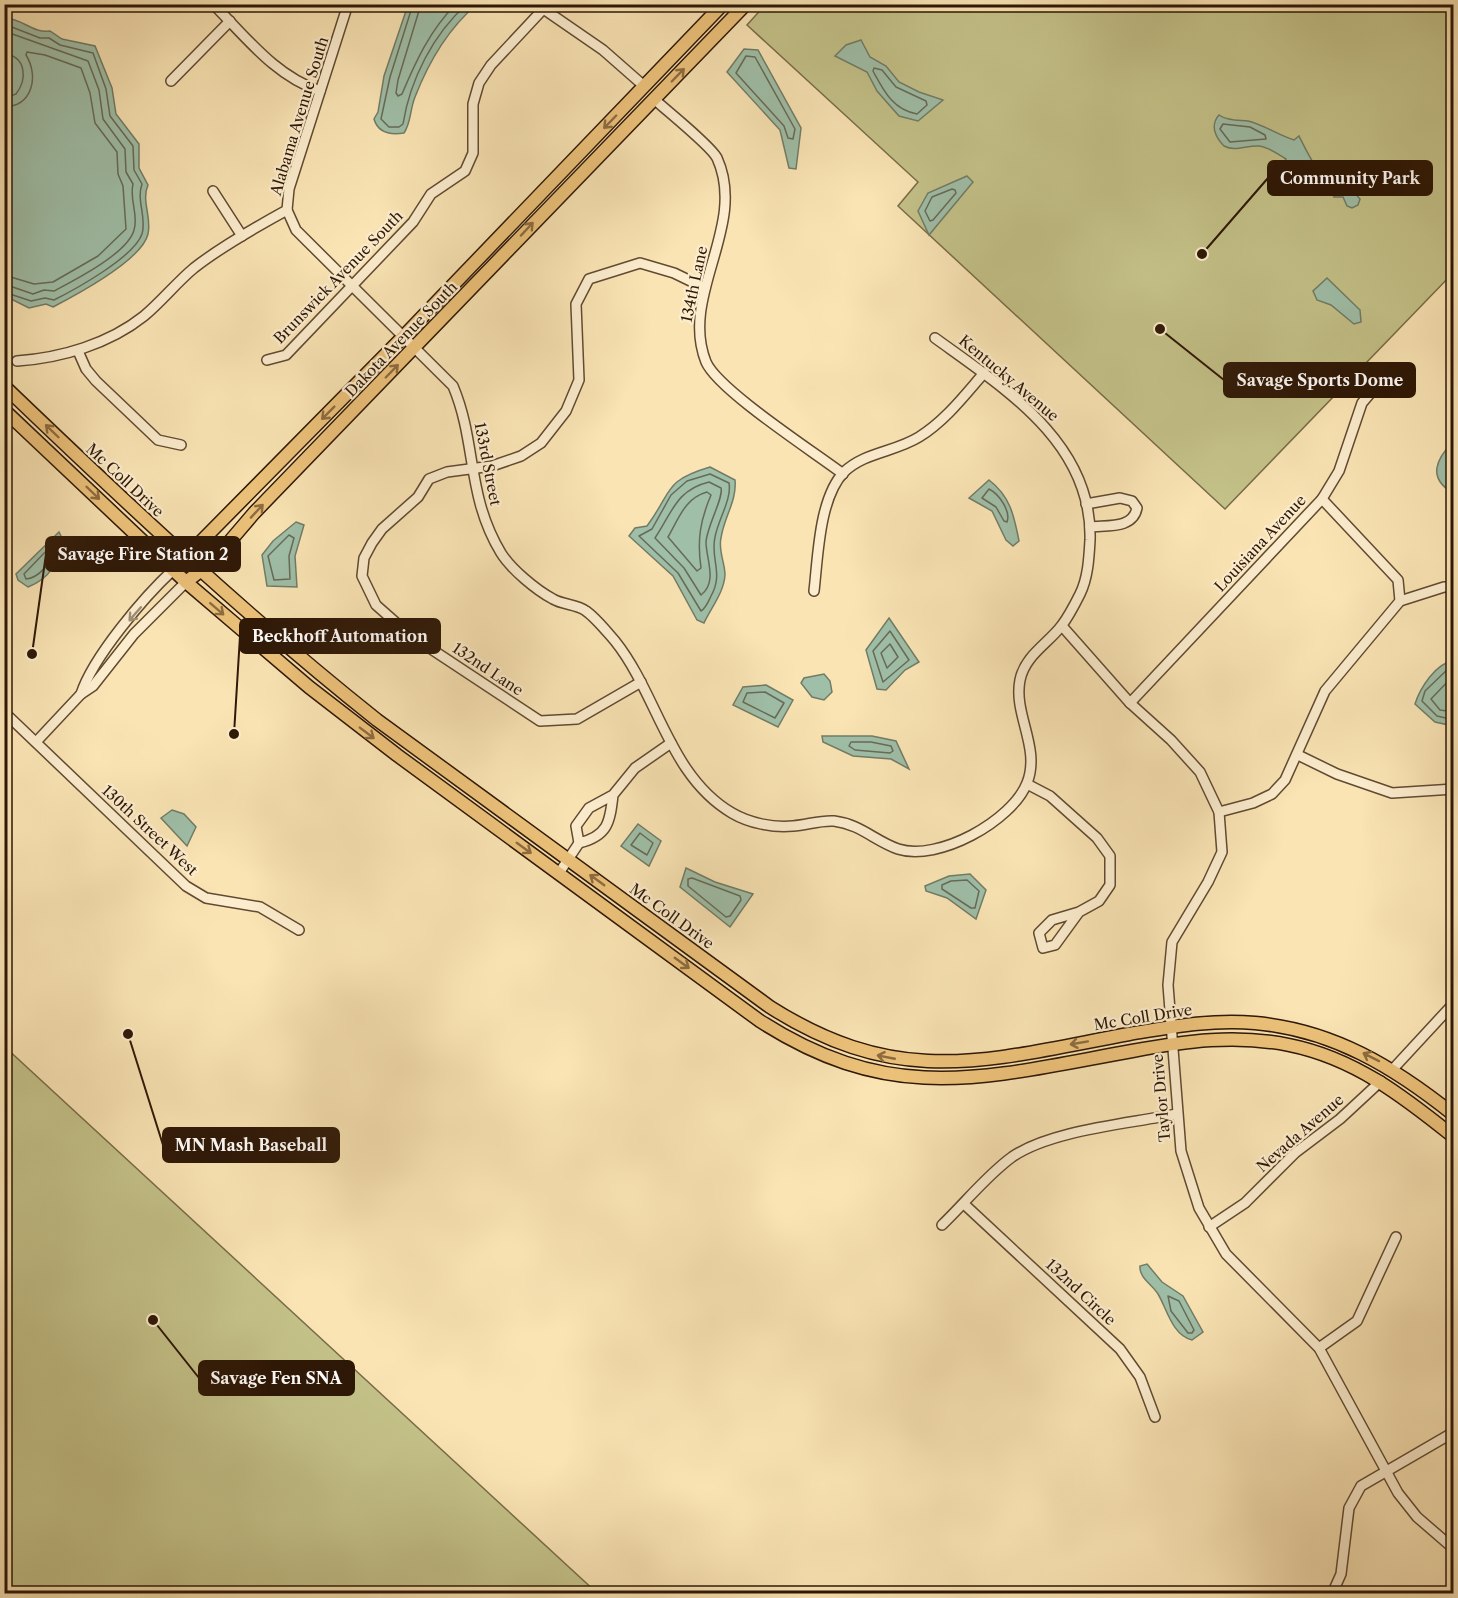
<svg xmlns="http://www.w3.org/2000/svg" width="1458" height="1598" font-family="'Libre Caslon Text',serif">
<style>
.green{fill:#c4c289;stroke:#786c48;stroke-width:1.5}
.water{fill:#9fbfa8;stroke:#717c67;stroke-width:1.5}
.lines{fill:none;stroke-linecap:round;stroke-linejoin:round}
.shore{stroke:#666b57;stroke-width:1.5}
.minor-casing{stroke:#604a32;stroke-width:12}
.major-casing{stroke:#2d1706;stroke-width:15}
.minor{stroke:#fcedce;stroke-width:9}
.major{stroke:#edc27a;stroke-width:12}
.oneway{stroke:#8d6c40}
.oneway2{stroke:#9f8d74}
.labels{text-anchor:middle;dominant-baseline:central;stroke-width:4.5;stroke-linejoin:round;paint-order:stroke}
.street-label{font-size:15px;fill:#2d1706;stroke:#fcedce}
.leader{fill:none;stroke:#2d1706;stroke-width:2}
.callout-dot{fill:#2d1706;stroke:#fcedce;stroke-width:2}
.callout{fill:#2d1706;stroke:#2d1706;stroke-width:2}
.callout-label{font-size:16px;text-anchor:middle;font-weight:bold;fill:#fff}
</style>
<rect width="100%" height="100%" fill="#fae4b4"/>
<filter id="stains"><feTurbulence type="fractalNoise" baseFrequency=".00333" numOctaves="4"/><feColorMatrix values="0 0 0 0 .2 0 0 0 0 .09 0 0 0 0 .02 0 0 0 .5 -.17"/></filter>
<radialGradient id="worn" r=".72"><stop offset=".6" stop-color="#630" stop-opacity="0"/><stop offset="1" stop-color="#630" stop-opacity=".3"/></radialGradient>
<g class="green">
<polygon points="766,4 1453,5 1453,273 1225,509 898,206 918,182 747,25"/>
<polygon points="4,1047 5,1047 597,1593 5,1593"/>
</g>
<g class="water">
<path d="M408,5H476C447,30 429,61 415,97C410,109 411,123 404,133C391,135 378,133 374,119L378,112L384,76Z"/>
<path d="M5,18C21,18 34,34 50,31L62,39L95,46L112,88L116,114L139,144V168L148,185C141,201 152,217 148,234C142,260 76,295 53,307L46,304L29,308L5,296L4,89L11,78L5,65Z"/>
<polygon points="861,40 870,57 886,66 899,82 919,92 943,100 918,121 899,116 877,91 867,72 835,56 846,45"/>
<polygon points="744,49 758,50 801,128 796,169 789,168 780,130 727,72"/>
<path d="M1219,115C1227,121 1239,120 1248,121C1260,123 1280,136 1294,140L1299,136C1306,150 1321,181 1335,188C1344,193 1353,189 1360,199L1358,205L1352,208L1347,206L1343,197H1334C1330,185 1309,168 1297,165C1292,164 1287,166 1282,165L1286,159C1277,154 1269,147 1259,146C1247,145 1235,152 1224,146C1215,137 1210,125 1219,115Z"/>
<polygon points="967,176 973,182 929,235 918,211 928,193"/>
<polygon points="1327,278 1360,310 1361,322 1354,324 1331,305 1317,300 1313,291"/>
<path d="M1453,442V493C1427,478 1436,459 1453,442Z"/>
<path d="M710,467L735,480C737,501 724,517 721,538C718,550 725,563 725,575C724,592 711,608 704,623L697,620L673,576L629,536L635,528L647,526C673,491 663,481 710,467Z"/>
<path d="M989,480C1010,496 1014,515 1019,541L1013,546L1006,540L992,511L969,498Z"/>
<polygon points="296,522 304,525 295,556 297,587 267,586 262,555 273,541"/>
<path d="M59,532L63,540C58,562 51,578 28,587L18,580L16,574Z"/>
<polygon points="889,618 919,662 905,670 886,690 877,689 866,650"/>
<path d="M1453,661H1454L1453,726L1435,722L1415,704C1420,688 1436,663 1453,661Z"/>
<polygon points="824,674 830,681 832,692 824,700 812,697 801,683 804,678"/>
<polygon points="766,685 793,700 778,727 733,705 743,687"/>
<polygon points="822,736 872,736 896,741 909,769 891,759 853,756 823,742"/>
<polygon points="172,810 184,814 196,827 187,846 161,818"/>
<polygon points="638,824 661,841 649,866 621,846"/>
<polygon points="686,868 715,882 753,894 730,927 680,887"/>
<polygon points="970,874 986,890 976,919 947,898 926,891 925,886 949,876"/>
<path d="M1147,1264L1162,1282L1183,1296L1203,1332L1192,1340C1172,1335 1167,1309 1158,1294C1152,1284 1139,1278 1140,1266Z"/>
</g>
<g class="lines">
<g class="shore">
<path d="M413,4L390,77L381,119L389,127H399L403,124C410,80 433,34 467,4"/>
<path d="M421,4L398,80L396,93L398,96L402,94C416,61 430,30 456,4"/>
<path d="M4,24L40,38H49L60,45L93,53L106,89L110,116L133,146L134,170L142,184C136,201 147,217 142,234C134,257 76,289 54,300L45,298L31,301L4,292"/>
<path d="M4,31L88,61L99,90L103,119L125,149L126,172L133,184C129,200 139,215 134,230C128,253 75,280 54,291L44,290L33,294L4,284"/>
<path d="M4,54C27,56 27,80 16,94L4,98"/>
<polygon points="746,56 755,57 795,129 793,139 788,138 784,126 736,73"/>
<path d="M874,68L882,70L896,87L926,101L927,105L917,114C893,110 884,91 873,71Z"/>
<path d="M4,107C33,106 39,76 26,55L27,52L45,55L81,68L90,93L95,123L117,152L118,174L123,186L126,229L98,256L53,282L34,284L4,275"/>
<polygon points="1223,124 1250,127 1265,135 1266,139 1230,142 1220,129"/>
<polygon points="952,189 955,190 956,193 933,220 930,221 925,211 932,197"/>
<path d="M710,474L729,483C732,499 718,520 715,537C710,559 724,573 711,596C708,602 706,608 701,611L678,573L639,536L652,529L671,495L687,481Z"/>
<path d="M709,482L721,488C724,497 707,526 706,542C706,559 718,582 701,595L684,568L655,538C672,513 676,490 709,482Z"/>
<path d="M989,489C999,494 1011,511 1007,522L1004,521L996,507L982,498Z"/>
<path d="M707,492L711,495C700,521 697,540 701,568L697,571L668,537C679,518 685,498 707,492Z"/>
<polygon points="289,535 294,538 289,556 290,579 274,580 268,556"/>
<path d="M49,548L54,550C52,562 39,578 26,579L24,574Z"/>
<polygon points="890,631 909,660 883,682 873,651"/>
<polygon points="890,644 898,657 887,668 881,653"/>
<polyline points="1454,667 1449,668 1425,691 1422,701 1437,716 1454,720"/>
<polyline points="1454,675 1431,699 1440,710 1454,712"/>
<polygon points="765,692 784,703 775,718 743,702 747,693"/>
<polygon points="851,742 871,742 891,746 893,751 890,753 855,750 849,746"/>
<polygon points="640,833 653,843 647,855 631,845"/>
<polygon points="692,878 740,896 741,900 730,916 726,917 688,886 688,879"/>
<polygon points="951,881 967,880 979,891 975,908 971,908 942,889 942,885"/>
<polygon points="1168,1296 1179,1301 1194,1330 1192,1333 1188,1333 1171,1311"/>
</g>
<defs>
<g id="minor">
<path d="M213,4C246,37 275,76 320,91"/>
<polyline points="545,10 603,50 644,86"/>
<polyline points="171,81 230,21"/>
<path d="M654,99C667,111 711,146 717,158C748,226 679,295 706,362C718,390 814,452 843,474"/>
<polyline points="213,191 242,236"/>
<path d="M287,210L296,230L304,238L453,386C477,443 466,495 501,553C511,569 536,590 553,599C563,605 577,604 586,611C596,618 607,632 615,641C658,695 669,776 732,813C749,823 773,828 793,826C807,825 820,820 834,821C860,824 875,841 898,849C938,862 1012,821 1027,783C1041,748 1013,714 1020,680C1025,655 1049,643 1062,625C1069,616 1075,604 1080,594C1088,578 1089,558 1090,540C1093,443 1004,388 935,338"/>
<polyline points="78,351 86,369 96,381 158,440 181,445"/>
<polyline points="267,360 286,355 413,222 431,194 465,171 473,153 473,104 479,83 491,65 548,4"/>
<path d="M17,361C61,358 109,344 144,316C162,301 176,283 194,268C222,246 256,227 287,210L289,189L348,4"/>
<path d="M1086,504L1120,498L1132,501L1137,508C1133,529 1108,525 1090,527"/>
<path d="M814,591C818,557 819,498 844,472C865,452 895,452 919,437C945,421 964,396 984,373"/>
<polyline points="1400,601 1444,587 1454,587"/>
<polyline points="1062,626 1130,703 1171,740 1200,772 1219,812 1222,852 1208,882 1172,942 1168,985 1181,1151 1199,1208 1226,1254 1319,1348 1398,1493 1417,1517 1454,1549"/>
<polyline points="641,682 577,719 540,721 410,635 376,605 362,576 364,558 372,543 382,529 418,497 429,479 447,472 492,466 521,456 541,443 566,411 579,380 576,304 589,279 640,263 674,273 705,288"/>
<path d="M81,694C93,657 144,597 173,570"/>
<polyline points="1130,703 1322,499 1339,471 1362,403 1379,383"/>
<polyline points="4,712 186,886 206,898 260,907 299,930"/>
<polyline points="36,742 81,694 93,686 134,634 186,582"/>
<polyline points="1298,755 1337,774 1392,793 1454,789"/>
<polyline points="1027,784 1050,796 1097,838 1110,856 1110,885 1099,901 1079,912 1052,920 1039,933 1043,948 1055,945 1079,912"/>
<path d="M613,795C610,822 608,836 579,843L576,826L589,808L613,795L635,768L671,743"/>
<polyline points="1219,812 1253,803 1272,794 1285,780 1325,691 1400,601 1398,580 1322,499"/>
<polyline points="559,873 579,843"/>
<polyline points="1393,1069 1454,1003"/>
<polyline points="964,1204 1120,1349 1140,1377 1155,1417"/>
<path d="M942,1225C965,1203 986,1176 1012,1157C1051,1130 1128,1124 1176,1114"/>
<polyline points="1209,1227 1245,1203 1295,1153 1340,1119 1381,1081"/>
<polyline points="1319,1348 1357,1321 1396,1237"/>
<polyline points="1332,1594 1341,1574 1349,1508 1361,1486 1454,1432"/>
</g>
<g id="major">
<path d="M4,386C125,502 246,616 377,720L770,1007C901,1090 988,1060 1129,1034C1171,1027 1212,1019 1255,1023C1333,1030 1394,1067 1454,1115"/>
<path d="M4,410L186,582L309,687L397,755L760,1021C894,1107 987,1077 1132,1051C1185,1041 1236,1034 1289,1045C1354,1058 1403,1096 1454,1137"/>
<polyline points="173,570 403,337 723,4"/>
<polyline points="186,582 213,561 254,513 746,4"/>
</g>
</defs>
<use href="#minor" class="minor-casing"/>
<use href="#major" class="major-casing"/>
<use href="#minor" class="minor"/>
<use href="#major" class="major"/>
</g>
<defs><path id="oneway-shaft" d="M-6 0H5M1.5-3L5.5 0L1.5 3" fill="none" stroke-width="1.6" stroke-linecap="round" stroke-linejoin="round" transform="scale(1.5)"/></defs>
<g class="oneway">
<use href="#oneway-shaft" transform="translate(678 75) rotate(-46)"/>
<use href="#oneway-shaft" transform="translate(610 122) rotate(134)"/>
<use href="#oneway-shaft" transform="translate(527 229) rotate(-47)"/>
<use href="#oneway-shaft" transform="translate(392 371) rotate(-46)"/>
<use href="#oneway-shaft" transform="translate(328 413) rotate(135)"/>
<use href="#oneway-shaft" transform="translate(52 431) rotate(-136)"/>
<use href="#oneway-shaft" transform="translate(93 493) rotate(44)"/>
<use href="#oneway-shaft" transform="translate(257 511) rotate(-47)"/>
<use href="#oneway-shaft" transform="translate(217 609) rotate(41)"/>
<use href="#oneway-shaft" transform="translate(367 733) rotate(37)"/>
<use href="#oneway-shaft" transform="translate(524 848) rotate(36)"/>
<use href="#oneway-shaft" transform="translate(597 880) rotate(-144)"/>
<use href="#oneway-shaft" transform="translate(682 963) rotate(36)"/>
<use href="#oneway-shaft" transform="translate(1079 1043) rotate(170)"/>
<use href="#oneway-shaft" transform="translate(886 1057) rotate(-169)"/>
<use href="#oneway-shaft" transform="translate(1371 1057) rotate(-153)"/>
</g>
<use class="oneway2" href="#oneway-shaft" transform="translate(135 614) rotate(131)"/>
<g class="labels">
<g class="street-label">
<text transform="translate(299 116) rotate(-73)">Alabama Avenue South</text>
<text transform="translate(338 277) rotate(-46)">Brunswick Avenue South</text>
<text transform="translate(694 284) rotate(-78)">134th Lane</text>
<text transform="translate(401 339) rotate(-46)">Dakota Avenue South</text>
<text transform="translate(1009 378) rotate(40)">Kentucky Avenue</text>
<text transform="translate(488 464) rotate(79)">133rd Street</text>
<text transform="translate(125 480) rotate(43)">Mc Coll Drive</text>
<text transform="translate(1260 543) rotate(-47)">Louisiana Avenue</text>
<text transform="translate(488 669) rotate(34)">132nd Lane</text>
<text transform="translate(150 830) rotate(43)">130th Street West</text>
<text transform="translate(672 916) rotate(36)">Mc Coll Drive</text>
<text transform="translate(1143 1017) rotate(-9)">Mc Coll Drive</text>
<text transform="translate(1161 1098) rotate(-95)">Taylor Drive</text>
<text transform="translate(1300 1133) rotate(-41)">Nevada Avenue</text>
<text transform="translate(1081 1292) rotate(43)">132nd Circle</text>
</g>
</g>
<path class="leader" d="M1202 254L1268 178M1160 329L1224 380M32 654L46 554M234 734L240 636M128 1034L163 1145M153 1320L199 1378"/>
<g class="callout-dot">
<circle cx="1202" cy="254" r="6"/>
<circle cx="1160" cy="329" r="6"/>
<circle cx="32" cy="654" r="6"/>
<circle cx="234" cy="734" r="6"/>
<circle cx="128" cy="1034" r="6"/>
<circle cx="153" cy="1320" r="6"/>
</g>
<g class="callout">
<rect x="1268" y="161" width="164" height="34" rx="6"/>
<rect x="1224" y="363" width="191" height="34" rx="6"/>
<rect x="46" y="537" width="194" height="34" rx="6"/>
<rect x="240" y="619" width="200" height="34" rx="6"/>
<rect x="163" y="1128" width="176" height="34" rx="6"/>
<rect x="199" y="1361" width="155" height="34" rx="6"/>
</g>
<g class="callout-label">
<text x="1350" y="184">Community Park</text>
<text x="1320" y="386">Savage Sports Dome</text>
<text x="143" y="560">Savage Fire Station 2</text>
<text x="340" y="642">Beckhoff Automation</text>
<text x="251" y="1151">MN Mash Baseball</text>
<text x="276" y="1384">Savage Fen SNA</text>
</g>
<rect width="1458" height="1598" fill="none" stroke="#fae4b4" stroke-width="24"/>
<rect x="6" y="6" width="1446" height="1586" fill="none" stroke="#2d1706" stroke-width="3"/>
<rect x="12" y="12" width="1434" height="1574" fill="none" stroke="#2d1706" stroke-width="1.5"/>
<rect width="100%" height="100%" filter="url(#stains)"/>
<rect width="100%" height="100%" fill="url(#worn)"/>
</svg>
